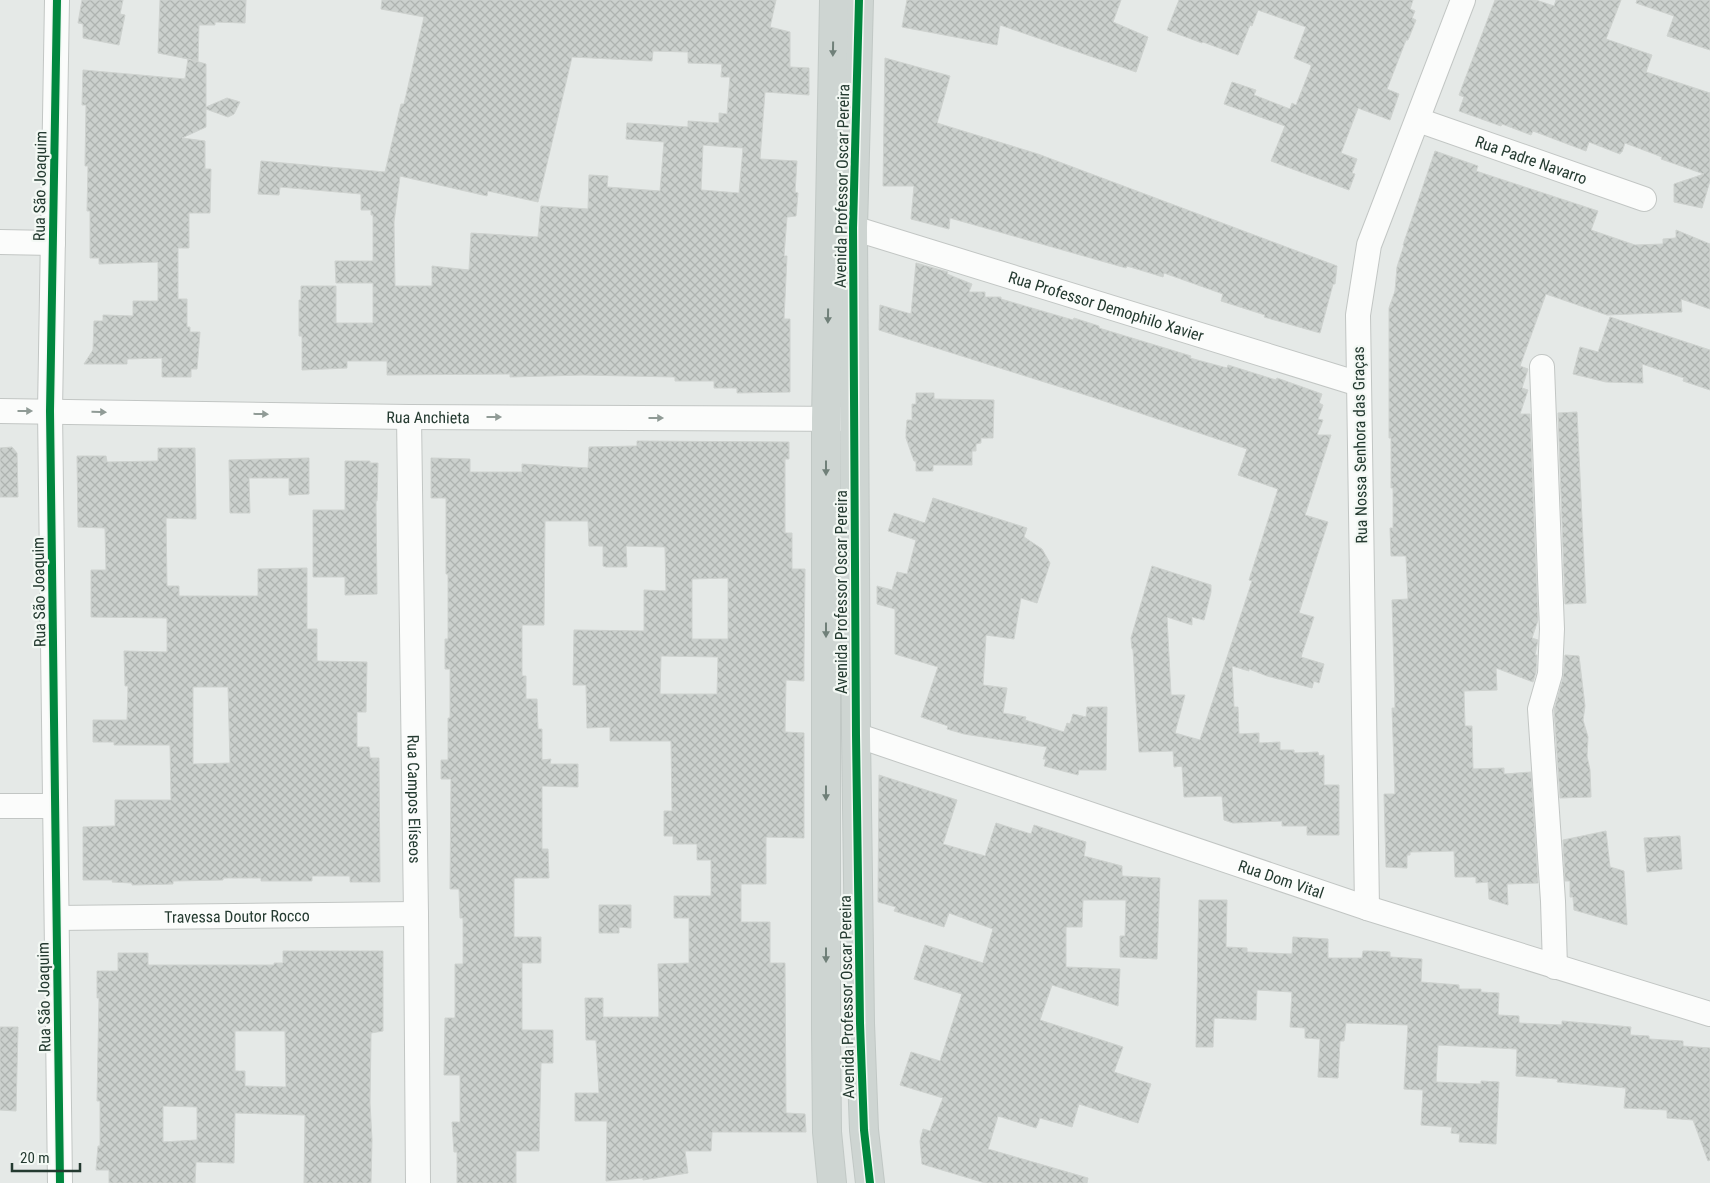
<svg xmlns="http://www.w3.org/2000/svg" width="1710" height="1183" font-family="'Roboto Condensed',sans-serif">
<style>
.building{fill:url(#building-cross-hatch);stroke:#ced2cf;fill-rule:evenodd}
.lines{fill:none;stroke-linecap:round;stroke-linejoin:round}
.minor-casing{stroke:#c2c6c4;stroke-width:26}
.major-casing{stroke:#c1c8c5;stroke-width:30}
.minor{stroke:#fbfcfb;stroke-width:24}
.major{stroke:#ced5d2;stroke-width:28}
.cycleway-casing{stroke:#f3f8f4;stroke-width:11}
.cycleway{stroke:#00873e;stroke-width:8}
.oneway{fill:#708079}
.oneway2{fill:#909b96}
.labels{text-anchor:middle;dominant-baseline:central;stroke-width:4.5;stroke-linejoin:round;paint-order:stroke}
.street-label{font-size:16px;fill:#243a30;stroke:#f3f8f4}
</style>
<defs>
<pattern id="building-cross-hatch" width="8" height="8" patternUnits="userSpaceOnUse" patternTransform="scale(1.25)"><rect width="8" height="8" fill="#cbd0cd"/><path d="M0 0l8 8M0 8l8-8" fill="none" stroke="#aeb3b0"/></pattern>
</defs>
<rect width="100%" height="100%" fill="#e5e9e7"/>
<g class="building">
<polygon points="82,0 123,0 120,14 125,15 119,45 83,38 83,24 78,23"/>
<polygon points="160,0 246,0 245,23 215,22 215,25 199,25 198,62 188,59 206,64 206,107 227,98 240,102 234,114 228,117 206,109 206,127 182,138 205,141 205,169 211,169 210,213 189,213 189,248 178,248 178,299 187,299 187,327 190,327 190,332 200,332 197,369 191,369 191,377 162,377 162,358 127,359 127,364 84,364 93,350 94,321 103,321 103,315 133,316 133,301 158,301 158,262 99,264 99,258 90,258 90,211 87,211 88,166 85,166 86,105 82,105 83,70 185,79 188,59 158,53"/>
<path d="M382,0H776L770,27L790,32V67L809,68V95L765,92L760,159L797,161L795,192L798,193L796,216L787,217L784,256H787L784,319H790V392L737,393V388H714V381H675V377L583,375L510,377V374L387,375V361H347V368L302,370V336H299V300H301V286H336V323H373V283H336L335,261H373V215H371V210H361V194L280,187L279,195L258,194L261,161L385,172L401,104H404L424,17L381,9ZM653,51L688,52V63L722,64L721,77H730L727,114L719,113V123L688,121V127L627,123L626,139L664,142L660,191L607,187L608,176L589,175L588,209L541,206L538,237L471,233L469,270L432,266V286H395L394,222L400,176L487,196L488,191L538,202L572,57L652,61ZM703,145L743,148L739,193L701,190Z"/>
<polygon points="907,0 1121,0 1113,22 1148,37 1136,72 1000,25 997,45 902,27"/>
<polygon points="1179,0 1413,0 1410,9 1415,11 1412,18 1416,20 1408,40 1406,40 1387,89 1399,94 1390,120 1358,108 1341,153 1357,159 1352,173 1355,174 1349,190 1271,161 1285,126 1224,104 1232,82 1256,90 1254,95 1290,109 1292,103 1296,105 1311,67 1311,65 1294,58 1306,27 1258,10 1252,26 1250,25 1238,55 1203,42 1202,43 1167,30"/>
<polygon points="1495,0 1536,0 1554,6 1556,0 1621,0 1606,39 1652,55 1646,72 1710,93 1710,181 1702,208 1674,202 1674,184 1704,174 1661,159 1662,157 1625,143 1622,152 1621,152 1620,154 1589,142 1586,151 1533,131 1531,135 1502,124 1501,126 1459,111 1464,97 1459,95"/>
<polygon points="1637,0 1710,0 1710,50 1667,36 1674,16 1636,3"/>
<polygon points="885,58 950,76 937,123 1038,154 1337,266 1335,284 1333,284 1320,333 1264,317 1265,315 1221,301 1223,294 1164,273 1163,277 1127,266 1126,268 950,218 949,229 911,219 914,186 883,186"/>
<polygon points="1435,151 1478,166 1476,171 1598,211 1591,230 1635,245 1663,244 1663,239 1676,238 1676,230 1710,244 1710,309 1681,299 1682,312 1607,315 1546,294 1520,366 1528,369 1522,388 1528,390 1520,414 1530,414 1538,620 1532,638 1538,640 1535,655 1537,655 1536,672 1533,682 1496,668 1497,690 1464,691 1465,726 1472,726 1473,769 1504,768 1504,774 1531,772 1538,883 1507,884 1508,905 1489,899 1488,882 1476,883 1476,877 1455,877 1454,851 1410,852 1410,855 1407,855 1407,868 1386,867 1384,794 1395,794 1392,708 1395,708 1392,600 1408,599 1406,556 1391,556 1390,528 1393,528 1393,488 1391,488 1391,438 1389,438 1389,308 1395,291 1397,267 1404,245 1403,245"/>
<polygon points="916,263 948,272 947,274 972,284 969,292 985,292 985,297 1001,297 1001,299 1073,320 1074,318 1099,326 1099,328 1191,356 1190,358 1227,368 1228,365 1276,380 1277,378 1322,394 1319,403 1323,405 1318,419 1323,420 1317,435 1331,435 1305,515 1328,522 1299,613 1314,617 1301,657 1324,664 1319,683 1314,681 1312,688 1267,676 1249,669 1249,671 1232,666 1234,707 1238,707 1239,734 1259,733 1259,743 1280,742 1280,750 1294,750 1294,753 1318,752 1319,756 1324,755 1324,785 1339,785 1339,835 1307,835 1307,826 1282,826 1282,821 1233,823 1224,820 1222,796 1184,797 1182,766 1174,767 1173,751 1139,752 1133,649 1132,649 1131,638 1152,566 1211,585 1211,592 1204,620 1192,617 1192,625 1167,617 1171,695 1185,695 1175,733 1200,740 1252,581 1249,580 1278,489 1238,475 1247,449 1092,397 879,330 880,305 911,314"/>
<polygon points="1610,317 1710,350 1710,390 1683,381 1684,378 1642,364 1643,383 1606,382 1573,374 1580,347 1598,352"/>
<polygon points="916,393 934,393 934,399 994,400 993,438 981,438 981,443 976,444 976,451 972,451 972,465 933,465 933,471 916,471 916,461 914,461 906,438 906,432 907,420 912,420 912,404 916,404"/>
<polygon points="1577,412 1586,603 1565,604 1558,413"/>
<path d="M637,441L789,442V459H785V533H792V569H805L804,658V681L786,680L785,732L804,733V838L766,837V884H741V922H770V963H785L786,1113L805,1114L806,1132H712L711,1151H685L688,1173L643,1180V1178L606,1181L607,1121H575V1093H599L596,1040H586L585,998H603V1017H659L658,964L689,963V918H674V896H711V860H697V844H673V836H664V811H672L671,741H610V727L587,728L586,685H573L574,630L644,631V590L666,591L665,547L626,546L627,567H606L603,566V546H589L588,521H545L544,625H522V676H526V699H537L538,729H542V760L551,759L550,764H578V787L542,786V849H548L549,878H514V937H541V963H522V1030H553V1063H541L539,1151H516V1183H457V1152H454L452,1122H460V1075H444L445,1018H455V964H463V918H460L459,889H450L451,779H441V760H448V718H450V669H445V639H448V574H446V498H431V458L470,459V472H522V464L588,468L589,447L637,446ZM728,578V639H692V579ZM661,656L718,657L717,694H660Z"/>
<polygon points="12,447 17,453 18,497 0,497 0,448"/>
<path d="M158,448H195L196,519L166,518L167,586H179V596H258V569L307,568V629H317V661L367,662L366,712H357V747H369L370,758H379L380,882H350V876H312V881H261V878H223V880L173,881V884L132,885V883L112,882L113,880H83V827L115,826V800H171L170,745H114V742H93V720H127L128,686H125L124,651L167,652V618L91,617V570H106L105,528L78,527L77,456H106L107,462L158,461ZM193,687H228L230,763L193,764Z"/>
<polygon points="309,458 309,494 289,495 289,478 249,478 250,513 230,513 229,460"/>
<polygon points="345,461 370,461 370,463 378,463 377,501 376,501 377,594 345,595 345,577 313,577 313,510 345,510"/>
<polygon points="933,498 1027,528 1024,537 1042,549 1050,563 1037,603 1021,598 1014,639 986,635 983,685 1007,688 1003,713 1026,717 1025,720 1064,732 1067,723 1070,724 1073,714 1086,717 1087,707 1107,707 1106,770 1079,770 1078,775 1044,766 1046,759 1043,759 1047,747 964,734 947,729 948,726 921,717 938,667 895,654 895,609 877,604 877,586 892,590 897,572 907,574 916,540 888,531 894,513 925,523"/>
<polygon points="1565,655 1579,656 1585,706 1583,720 1588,737 1587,756 1590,770 1591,797 1560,798 1554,710 1563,678"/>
<polygon points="879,775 957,800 943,844 985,856 996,823 1031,834 1034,825 1086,842 1084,856 1122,866 1122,876 1160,878 1157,959 1120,957 1120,936 1125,936 1126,900 1083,900 1082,927 1066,927 1066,967 1120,969 1118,1006 1052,985 1040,1020 1123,1047 1114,1072 1151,1084 1138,1123 1079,1104 1072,1127 1040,1118 1036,1128 998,1116 988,1149 1088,1178 1087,1183 985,1183 922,1164 920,1141 923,1129 930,1131 943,1098 900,1085 911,1052 940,1061 962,994 914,979 925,945 983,963 993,929 949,913 944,927 894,911 896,907 878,902"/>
<polygon points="1606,831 1610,867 1624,871 1627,925 1574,910 1573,897 1570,897 1570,881 1565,881 1563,840"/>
<polygon points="1680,836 1682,869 1647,872 1644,838"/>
<polygon points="1199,900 1227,900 1226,947 1247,948 1247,952 1292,954 1293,937 1328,939 1328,958 1362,958 1363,951 1373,951 1390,952 1390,957 1422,959 1421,982 1459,985 1459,989 1481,989 1481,992 1499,993 1498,1015 1519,1016 1519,1023 1562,1025 1562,1021 1631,1027 1630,1035 1649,1036 1649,1039 1683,1041 1683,1046 1710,1048 1710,1160 1708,1161 1693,1120 1667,1118 1667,1110 1624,1108 1626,1088 1557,1082 1558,1079 1516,1076 1517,1049 1438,1045 1436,1082 1481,1084 1481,1081 1499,1082 1496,1144 1459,1142 1460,1134 1451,1133 1452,1127 1421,1125 1423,1090 1404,1089 1408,1025 1346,1023 1344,1041 1340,1041 1338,1078 1318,1077 1320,1039 1305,1038 1305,1028 1290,1027 1292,992 1257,990 1256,1020 1214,1018 1213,1047 1196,1047"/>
<polygon points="599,905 631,905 631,928 619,927 619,933 599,933"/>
<path d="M283,951H383V1031L371,1033L370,1103L372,1140L371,1183H304L305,1115L235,1113L234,1163L196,1162L195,1183H109V1170H96L98,1146H100V1101H97L99,998H97V971H118V953H148V965H274V963H283ZM235,1031H285L286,1087L245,1086V1071H235ZM163,1106L197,1107V1140L163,1142Z"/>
<polygon points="0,1027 18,1027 16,1111 0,1110"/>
</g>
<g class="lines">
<defs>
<g id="minor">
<polyline points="57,0 50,411 60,1183"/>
<path id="s1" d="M1418,120L1644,199"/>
<path id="s2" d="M853,228L1359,384"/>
<polyline points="0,242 53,243"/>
<polyline points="1542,367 1552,629 1550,674 1540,709 1553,901 1555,967"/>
<path id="s3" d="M0,411L409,417L854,419"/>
<path id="s4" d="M409,417L416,914L418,1183"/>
<path id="s5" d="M856,735L1367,908L1710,1014"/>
<polyline points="0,806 55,806"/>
<polyline points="1367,908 1358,315 1369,245 1463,0"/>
<path id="s6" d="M57,918L416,914"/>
</g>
<g id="major">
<polyline points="859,0 853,228 856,735 860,1023 864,1130 870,1183"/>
<polyline points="832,1183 827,1132 826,1029 826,419 834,0"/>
</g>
</defs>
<use href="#minor" class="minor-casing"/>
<use href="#major" class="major-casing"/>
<use href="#minor" class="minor"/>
<use href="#major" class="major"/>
<defs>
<g id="cycleway">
<polyline points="57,0 50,411 60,1183"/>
<polyline points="859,0 853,228 856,735 860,1023 864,1130 870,1183"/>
</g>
</defs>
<use href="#cycleway" class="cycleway-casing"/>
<use href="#cycleway" class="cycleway"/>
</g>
<defs><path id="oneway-solid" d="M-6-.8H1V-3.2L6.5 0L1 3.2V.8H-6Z" transform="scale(1.25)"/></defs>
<g class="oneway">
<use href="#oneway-solid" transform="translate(833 49) rotate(91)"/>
<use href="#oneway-solid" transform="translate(828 316) rotate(91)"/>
<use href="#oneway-solid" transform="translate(826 468) rotate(90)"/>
<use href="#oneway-solid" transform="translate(826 630) rotate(90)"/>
<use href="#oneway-solid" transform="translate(826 793) rotate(90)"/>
<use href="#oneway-solid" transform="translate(826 955) rotate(90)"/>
</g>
<g class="oneway2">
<use href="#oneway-solid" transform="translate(25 411)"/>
<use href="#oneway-solid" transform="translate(99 412) rotate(1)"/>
<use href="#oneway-solid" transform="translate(261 414) rotate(1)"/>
<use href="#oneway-solid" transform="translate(494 417)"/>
<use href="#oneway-solid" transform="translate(656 418)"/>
</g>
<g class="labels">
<g class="street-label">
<text stroke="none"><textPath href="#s1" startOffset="120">Rua Padre Navarro</textPath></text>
<text transform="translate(40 186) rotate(-89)">Rua São Joaquim</text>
<text transform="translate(842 186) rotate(-89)">Avenida Professor Oscar Pereira</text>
<text stroke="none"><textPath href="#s2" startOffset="265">Rua Professor Demophilo Xavier</textPath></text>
<text stroke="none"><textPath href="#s3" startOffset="428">Rua Anchieta</textPath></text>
<text transform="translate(1360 445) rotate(-91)">Rua Nossa Senhora das Graças</text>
<text transform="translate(39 592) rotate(-91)">Rua São Joaquim</text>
<text transform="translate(841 592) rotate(-90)">Avenida Professor Oscar Pereira</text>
<text stroke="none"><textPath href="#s4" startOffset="382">Rua Campos Elíseos</textPath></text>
<text stroke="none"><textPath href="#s5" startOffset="449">Rua Dom Vital</textPath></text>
<text stroke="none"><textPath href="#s6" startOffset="180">Travessa Doutor Rocco</textPath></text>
<text transform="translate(44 997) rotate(-91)">Rua São Joaquim</text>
<text transform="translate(847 997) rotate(-91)">Avenida Professor Oscar Pereira</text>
</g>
</g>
<path d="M12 1163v8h68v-8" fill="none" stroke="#243a30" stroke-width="2.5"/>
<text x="20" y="1163" font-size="15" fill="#243a30" stroke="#f3f8f4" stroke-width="4" paint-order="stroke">20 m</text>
</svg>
